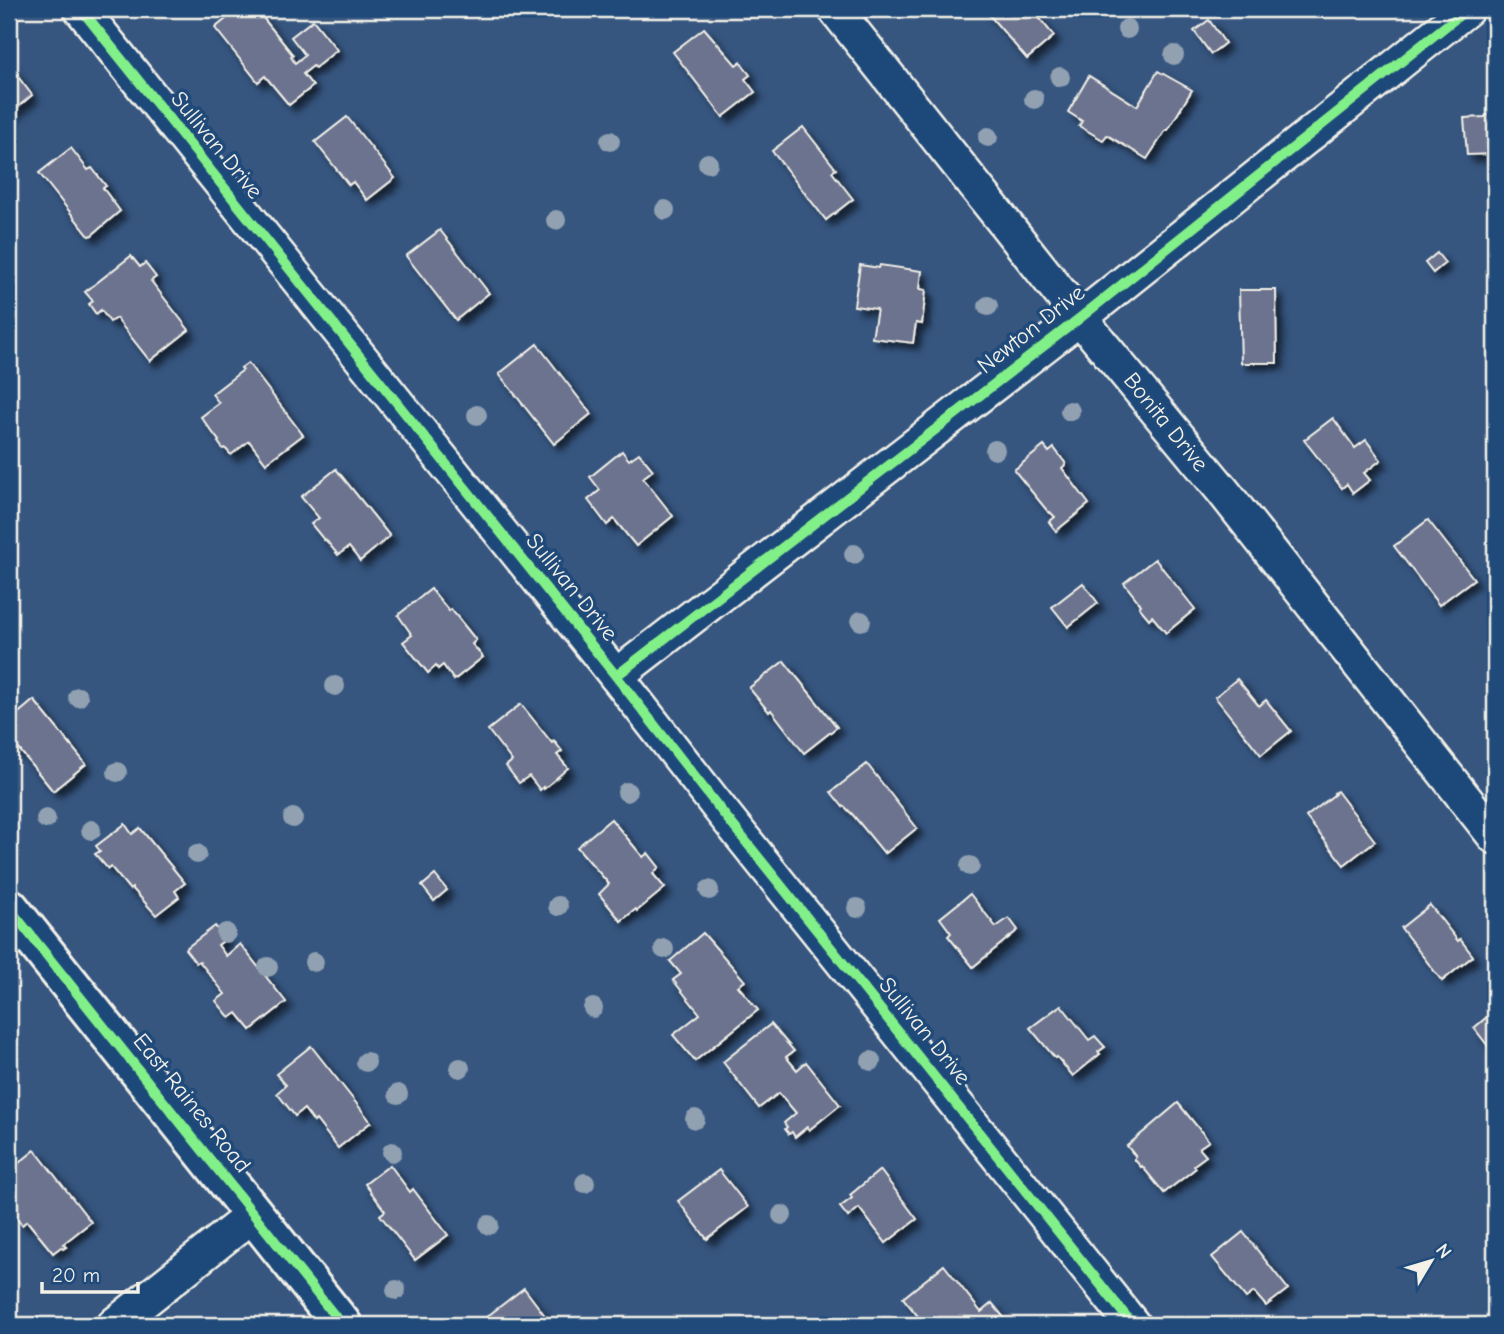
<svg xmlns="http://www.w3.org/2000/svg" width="1504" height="1334" font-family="'Comic Neue',sans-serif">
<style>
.building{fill:#6c738f;stroke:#f4f1e8;stroke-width:2;filter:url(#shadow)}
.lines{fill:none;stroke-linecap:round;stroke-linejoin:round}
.minor-casing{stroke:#f4f1e8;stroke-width:38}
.secondary-casing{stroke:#f4f1e8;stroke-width:44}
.minor{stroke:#1f4a7a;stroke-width:33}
.secondary{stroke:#1f4a7a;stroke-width:38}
.cycleway-casing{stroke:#1f4a7a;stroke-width:15}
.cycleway{stroke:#82f089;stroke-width:10}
.tree{fill:#91a1b1}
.labels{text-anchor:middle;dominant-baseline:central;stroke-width:7;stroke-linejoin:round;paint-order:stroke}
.street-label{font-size:23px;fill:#f4f1e8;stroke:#1f4a7a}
</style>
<defs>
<filter id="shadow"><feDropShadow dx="6" dy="6" stdDeviation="3.5" flood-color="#0009"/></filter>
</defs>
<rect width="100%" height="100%" fill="#365680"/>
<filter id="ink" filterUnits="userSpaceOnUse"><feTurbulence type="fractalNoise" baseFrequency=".0143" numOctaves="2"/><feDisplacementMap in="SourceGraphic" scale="14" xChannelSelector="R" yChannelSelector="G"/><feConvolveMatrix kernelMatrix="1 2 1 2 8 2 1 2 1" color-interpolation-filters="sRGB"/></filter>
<g filter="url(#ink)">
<g class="building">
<polygon points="238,9 256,9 293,55 291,57 295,63 305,55 291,37 313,20 337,50 315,68 313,66 303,74 313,86 289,105 265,76 258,82 215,28"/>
<polygon points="984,9 1032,9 1054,36 1027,59"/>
<polygon points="1209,20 1225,43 1211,54 1194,31"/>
<polygon points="704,28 736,65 740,62 750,75 745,79 755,92 723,117 673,52"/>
<polygon points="9,65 32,95 12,112 13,113 9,117"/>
<polygon points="1158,71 1192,90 1168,130 1166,130 1147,159 1107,135 1103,140 1079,126 1082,121 1068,112 1089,76 1137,106"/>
<polygon points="1486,115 1495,115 1495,154 1467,155 1464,118 1485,117"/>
<polygon points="347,117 395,178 367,200 353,182 349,185 315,142"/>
<polygon points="803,127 836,169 832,172 853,199 826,220 772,151"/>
<polygon points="71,148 88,170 92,168 106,186 103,188 120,211 92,235 89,236 39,173"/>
<polygon points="440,230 489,293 456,320 406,256"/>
<polygon points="1437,253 1445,263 1433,273 1425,263"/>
<polygon points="131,256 140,267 145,263 156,277 151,281 189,330 150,361 116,318 110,322 101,310 96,314 89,304 93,301 85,292"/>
<polygon points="860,265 879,268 880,265 922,271 920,289 926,290 922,324 916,323 913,343 872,338 877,309 854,306"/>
<polygon points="1239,290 1276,290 1277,363 1241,363"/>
<polygon points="537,344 591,414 554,444 499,374"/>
<polygon points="248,363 303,435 266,463 249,441 231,455 225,448 223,449 218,442 219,441 201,417 219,403 212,394 243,370 241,368"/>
<polygon points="1333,418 1355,448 1366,440 1381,460 1364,473 1370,480 1353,493 1347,484 1342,488 1304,440"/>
<polygon points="1044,446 1049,452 1054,448 1066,464 1062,468 1089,504 1056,531 1049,522 1055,517 1050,512 1049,513 1014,470"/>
<polygon points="622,451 629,460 639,453 653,470 643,478 673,516 636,546 614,519 607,525 588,500 600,490 590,477"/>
<polygon points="336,469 390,536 360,561 349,547 338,555 325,539 324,540 311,524 319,518 301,497"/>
<polygon points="1428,520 1474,579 1439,605 1394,546"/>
<polygon points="1155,559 1195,609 1166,633 1152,616 1149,619 1139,607 1141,605 1124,583"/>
<polygon points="1083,583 1098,603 1068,627 1052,607"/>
<polygon points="431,589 449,611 451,609 476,640 472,644 483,657 454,680 443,665 438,669 436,666 428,673 403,642 412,635 398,615"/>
<polygon points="784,661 837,727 804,753 771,710 769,712 749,688"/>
<polygon points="1237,679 1259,706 1266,700 1291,731 1261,755 1215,697"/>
<polygon points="34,700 86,764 53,791 18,748 13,752 9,746 9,721"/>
<polygon points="521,704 552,743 554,741 562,751 557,755 568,768 544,789 543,787 540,790 529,776 519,783 506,766 512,761 488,730"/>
<polygon points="867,764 917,828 886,853 885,851 884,853 853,815 844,806 843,807 831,792"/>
<polygon points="1337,791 1375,841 1344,865 1306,817 1335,794 1334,793"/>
<polygon points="611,819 643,857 648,853 659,867 653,874 665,888 637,911 636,909 621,921 599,894 609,884 577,847"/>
<polygon points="125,824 132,834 140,828 185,883 175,891 179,897 156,915 132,888 130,890 111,867 108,869 95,854 100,851 96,846"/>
<polygon points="435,875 447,890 434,901 422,886"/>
<polygon points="970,894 996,927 1009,918 1018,930 973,967 948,936 951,933 940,918"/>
<polygon points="1430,905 1458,941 1460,939 1473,956 1442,981 1401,928"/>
<polygon points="215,926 226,939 218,945 226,956 240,944 286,1002 251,1030 237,1013 230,1018 216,1001 225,994 199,961 196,963 185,949"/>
<polygon points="703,933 745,981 738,986 758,1010 695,1061 673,1035 700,1014 673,980 681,974 670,961"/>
<polygon points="1061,1005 1089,1040 1095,1036 1105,1047 1098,1052 1100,1054 1073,1076 1057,1057 1055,1058 1030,1028"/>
<polygon points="1495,1010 1495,1055 1474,1028"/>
<polygon points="771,1024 794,1051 786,1057 797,1070 806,1062 840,1105 809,1130 807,1127 795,1137 792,1132 789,1134 785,1129 787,1127 784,1123 796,1113 779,1093 759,1108 723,1062"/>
<polygon points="311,1046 371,1122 338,1148 316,1120 314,1122 304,1109 295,1116 277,1093 286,1085 276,1074"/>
<polygon points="1178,1103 1209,1141 1199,1148 1206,1156 1194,1165 1196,1168 1164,1193 1142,1166 1141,1167 1134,1159 1136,1157 1127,1146"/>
<polygon points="35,1150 91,1222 63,1244 66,1247 63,1249 61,1247 53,1253 27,1221 22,1225 12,1212 18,1207 9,1196 9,1171"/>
<polygon points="390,1165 410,1192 413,1189 448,1235 415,1260 380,1215 385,1211 365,1184"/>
<polygon points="719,1170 748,1207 707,1239 678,1201"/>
<polygon points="880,1170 917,1219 886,1243 859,1208 848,1217 840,1207 852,1198 850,1195"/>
<polygon points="1243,1232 1288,1289 1266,1306 1254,1292 1246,1298 1212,1257"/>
<polygon points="944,1265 981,1312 992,1303 1010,1325 925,1325 903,1298"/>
<polygon points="524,1288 552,1325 476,1325"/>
</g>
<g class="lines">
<defs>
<g id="minor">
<polyline points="81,9 616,676 719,808 1133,1325"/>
<polyline points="835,9 1080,318 1223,491 1495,837"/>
<polyline points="616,676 1080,318 1467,9"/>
<polyline points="114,1325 254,1214"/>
</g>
<polyline id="secondary" points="9,908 342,1325"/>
</defs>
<use href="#minor" class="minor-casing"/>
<use href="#secondary" class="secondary-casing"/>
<use href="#minor" class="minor"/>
<use href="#secondary" class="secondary"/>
<defs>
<g id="cycleway">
<polyline points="81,9 616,676 719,808 1133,1325"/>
<polyline points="616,676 1080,318 1467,9"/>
<polyline points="9,908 342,1325"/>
</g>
</defs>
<use href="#cycleway" class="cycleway-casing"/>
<use href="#cycleway" class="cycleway"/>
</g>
<g class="tree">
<circle cx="1127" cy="29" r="10"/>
<circle cx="1174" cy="55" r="10"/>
<circle cx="1060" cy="77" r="10"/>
<circle cx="1034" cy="99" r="10"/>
<circle cx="988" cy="137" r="10"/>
<circle cx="610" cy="141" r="10"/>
<circle cx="708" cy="163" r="10"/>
<circle cx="665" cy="210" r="10"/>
<circle cx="556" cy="220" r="10"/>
<circle cx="988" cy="306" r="10"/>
<circle cx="1070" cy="411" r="10"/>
<circle cx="477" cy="415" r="10"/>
<circle cx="995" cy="450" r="10"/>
<circle cx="854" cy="554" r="10"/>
<circle cx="861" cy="621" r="10"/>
<circle cx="335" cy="686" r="10"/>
<circle cx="78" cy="697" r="10"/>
<circle cx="117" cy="772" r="10"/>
<circle cx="627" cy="792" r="10"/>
<circle cx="293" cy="818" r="10"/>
<circle cx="46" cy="819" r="10"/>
<circle cx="91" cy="830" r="10"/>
<circle cx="197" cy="854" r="10"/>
<circle cx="970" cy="866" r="10"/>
<circle cx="709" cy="890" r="10"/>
<circle cx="558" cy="906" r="10"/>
<circle cx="857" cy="908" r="10"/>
<circle cx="226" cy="933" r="10"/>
<circle cx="664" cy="949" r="10"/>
<circle cx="314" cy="962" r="10"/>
<circle cx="268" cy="967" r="10"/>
<circle cx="593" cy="1008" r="10"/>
<circle cx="871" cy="1061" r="10"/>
<circle cx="366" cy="1062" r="10"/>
<circle cx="460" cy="1068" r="10"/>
<circle cx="398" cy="1094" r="10"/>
<circle cx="695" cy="1119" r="10"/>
<circle cx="392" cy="1152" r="10"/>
<circle cx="585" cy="1183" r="10"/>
<circle cx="782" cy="1215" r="10"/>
<circle cx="489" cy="1225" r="10"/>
<circle cx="396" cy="1290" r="10"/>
</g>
</g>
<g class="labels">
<g class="street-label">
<text transform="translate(217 145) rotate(51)">Sullivan Drive</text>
<text transform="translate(1031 329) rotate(-38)">Newton Drive</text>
<text transform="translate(1166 422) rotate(51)">Bonita Drive</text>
<text transform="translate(572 587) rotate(51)">Sullivan Drive</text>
<text transform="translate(925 1031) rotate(51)">Sullivan Drive</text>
<text transform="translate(192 1103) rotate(51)">East Raines Road</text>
</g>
</g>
<rect width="1504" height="1334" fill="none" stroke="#1f4a7a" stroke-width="35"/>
<rect x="18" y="18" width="1469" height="1299" fill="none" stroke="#f4f1e8" stroke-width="2.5" filter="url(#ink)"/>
<g transform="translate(1431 1261) rotate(52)" stroke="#1f4a7a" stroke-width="5" paint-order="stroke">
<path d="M0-5L12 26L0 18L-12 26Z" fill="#f4f1e8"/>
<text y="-10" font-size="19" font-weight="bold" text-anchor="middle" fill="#f4f1e8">N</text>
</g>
<path d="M42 1282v10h96v-10" fill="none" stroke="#f4f1e8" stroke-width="3.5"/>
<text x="52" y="1282" font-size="21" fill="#f4f1e8" stroke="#1f4a7a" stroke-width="5" paint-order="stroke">20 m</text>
</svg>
